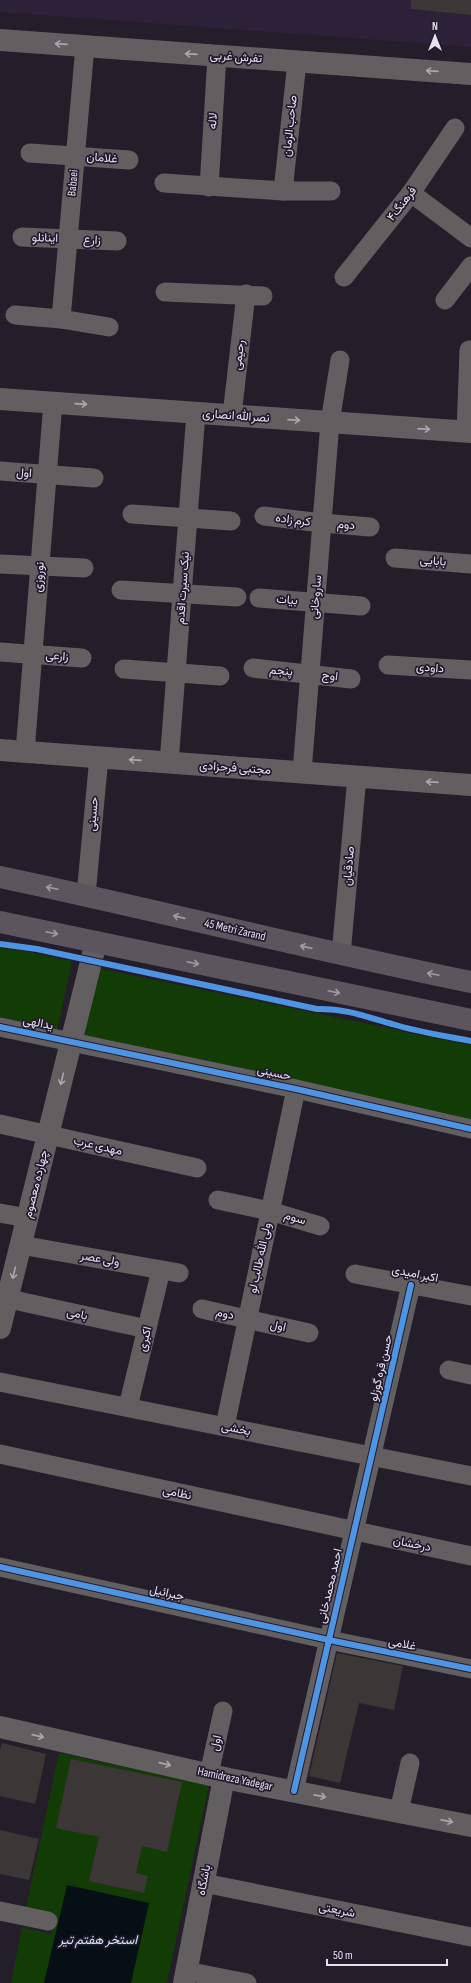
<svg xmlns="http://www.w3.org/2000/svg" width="471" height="1983" font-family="'Sofia Sans Condensed',Vazirmatn,sans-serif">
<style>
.built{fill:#2d213a}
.green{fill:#133b06}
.water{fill:#060f15}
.building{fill:#3c3637}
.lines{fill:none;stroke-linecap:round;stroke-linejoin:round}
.minor{stroke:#635f60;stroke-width:19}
.tertiary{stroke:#635f60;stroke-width:22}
.primary{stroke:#5c555d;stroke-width:22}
.cycleway-casing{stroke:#231a2e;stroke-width:8}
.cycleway{stroke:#4d94e3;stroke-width:6}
.oneway{stroke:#aba6ae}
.oneway2{stroke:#a19aa6}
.labels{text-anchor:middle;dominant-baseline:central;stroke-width:3.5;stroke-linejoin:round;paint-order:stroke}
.street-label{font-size:12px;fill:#e6e0ee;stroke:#231a2e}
.water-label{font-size:13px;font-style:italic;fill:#d1e6f2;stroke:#231a2e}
</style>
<rect width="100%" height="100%" fill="#241e2a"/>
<polygon class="built" points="0,0 471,0 471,47 0,12"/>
<g class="green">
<polygon points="0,946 72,961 56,1036 0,1024"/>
<polygon points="92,967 471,1045 471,1123 84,1040"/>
<polygon points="59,1753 209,1785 167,1983 11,1983 22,1927 51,1934 55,1914 26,1907"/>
</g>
<polygon class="water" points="67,1885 149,1903 131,1983 44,1983"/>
<g class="building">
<polygon points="411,0 471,0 471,15 411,9"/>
<polygon points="337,1653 403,1666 394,1710 359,1703 340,1783 309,1776"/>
<polygon points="2,1743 46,1754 35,1804 0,1796 0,1751"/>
<polygon points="71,1759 182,1782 167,1852 142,1846 136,1873 148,1876 144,1893 89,1881 99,1837 56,1828"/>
<polygon points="0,1830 39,1839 29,1880 0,1874"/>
</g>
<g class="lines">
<g class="minor">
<polyline points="30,153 129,160"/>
<polyline points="164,183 283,191 331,191"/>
<polyline points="209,187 217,56"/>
<polyline points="283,191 297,62"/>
<polyline points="411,193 471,238"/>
<polyline points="22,237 117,241"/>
<polyline points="344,277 411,193 455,128"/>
<polyline points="165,292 263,296"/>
<polyline points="445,300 471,266"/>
<polyline points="15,315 61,319 109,327"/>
<polyline points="61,319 85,46"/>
<polyline points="232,415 246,294"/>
<polyline points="466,432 469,350"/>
<polyline points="0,471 94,478"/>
<polyline points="132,514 231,521"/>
<polyline points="264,516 322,523 370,527"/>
<polyline points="395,558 471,564"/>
<polyline points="0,564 84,568"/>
<polyline points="121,590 237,597"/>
<polyline points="259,598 361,606"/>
<polyline points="0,652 82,658"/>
<polyline points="388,665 471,670"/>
<polyline points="253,668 351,679"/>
<polyline points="124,669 220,676"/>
<polyline points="25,752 53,402"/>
<polyline points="169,763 196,413"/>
<polyline points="302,772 330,422 340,360"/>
<polyline points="86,895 99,757"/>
<polyline points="341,955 357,776"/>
<polyline points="0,1027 296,1089 471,1129"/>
<polyline points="0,1124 197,1168"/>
<polyline points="218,1200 270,1211 320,1226"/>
<polyline points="0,1213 27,1218"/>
<polyline points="21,1245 179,1273"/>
<polyline points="355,1274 471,1296"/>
<polyline points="0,1297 147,1329"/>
<polyline points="202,1309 309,1333"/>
<polyline points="449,1370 471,1375"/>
<polyline points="0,1382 471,1476"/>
<polyline points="128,1407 161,1270"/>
<polyline points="225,1426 296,1089"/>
<polyline points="0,1454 471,1556"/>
<polyline points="0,1567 329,1640 471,1669"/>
<polyline points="209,1774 223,1711"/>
<polyline points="294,1791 411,1285"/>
<polyline points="399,1811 410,1763"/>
<polyline points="204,1883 471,1937"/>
<polyline points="0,1911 48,1921"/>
<polyline points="186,1971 247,1983"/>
</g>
<g class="tertiary">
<polyline points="0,40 471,74"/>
<polyline points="0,399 471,432"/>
<polyline points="0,750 471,785"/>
<polyline points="0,1328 96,942"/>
<polyline points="0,1727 224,1778 471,1826"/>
<polyline points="184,1983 224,1778"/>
</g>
<g class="primary">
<path d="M0,877C157,910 313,950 471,982"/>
<polyline points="0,922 471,1020"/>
</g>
<defs>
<g id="cycleway">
<path d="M0,944L37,949L317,1009C344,1008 367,1017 392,1024C418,1032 445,1036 471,1041"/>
<polyline points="0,1027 296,1089 471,1129"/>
<polyline points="0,1567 329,1640 471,1669"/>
<polyline points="294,1791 411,1285"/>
</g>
</defs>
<use href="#cycleway" class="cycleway-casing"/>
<use href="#cycleway" class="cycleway"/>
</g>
<defs><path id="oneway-shaft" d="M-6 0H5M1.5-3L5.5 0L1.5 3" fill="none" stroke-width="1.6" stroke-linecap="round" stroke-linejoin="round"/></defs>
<g class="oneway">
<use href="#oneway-shaft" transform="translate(61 44) rotate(-176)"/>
<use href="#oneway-shaft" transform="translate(191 54) rotate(-176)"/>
<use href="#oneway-shaft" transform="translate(432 71) rotate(-176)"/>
<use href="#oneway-shaft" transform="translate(81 404) rotate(4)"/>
<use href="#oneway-shaft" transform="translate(294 420) rotate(4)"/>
<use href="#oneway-shaft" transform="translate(424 429) rotate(4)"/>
<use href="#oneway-shaft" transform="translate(135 760) rotate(-176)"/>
<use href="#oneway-shaft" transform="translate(432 782) rotate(-176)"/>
<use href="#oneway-shaft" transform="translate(62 1079) rotate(104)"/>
<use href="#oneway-shaft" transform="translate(14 1273) rotate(104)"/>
<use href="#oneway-shaft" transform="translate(38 1736) rotate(13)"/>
<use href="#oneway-shaft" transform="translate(165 1764) rotate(13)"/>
<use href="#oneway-shaft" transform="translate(320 1796) rotate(11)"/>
<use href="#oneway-shaft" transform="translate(447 1821) rotate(11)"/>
</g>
<g class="oneway2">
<use href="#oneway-shaft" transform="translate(52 888) rotate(-168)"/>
<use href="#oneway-shaft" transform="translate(179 917) rotate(-167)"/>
<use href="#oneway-shaft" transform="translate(52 933) rotate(12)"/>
<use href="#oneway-shaft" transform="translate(306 947) rotate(-167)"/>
<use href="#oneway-shaft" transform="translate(193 963) rotate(12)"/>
<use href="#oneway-shaft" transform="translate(433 974) rotate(-168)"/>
<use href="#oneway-shaft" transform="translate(334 992) rotate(12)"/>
</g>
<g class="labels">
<g class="street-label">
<text transform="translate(236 57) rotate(4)">تفرش غربی</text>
<text transform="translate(213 121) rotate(-86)">لاله</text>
<text transform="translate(290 126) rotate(-84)">صاحب الزمان</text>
<text transform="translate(102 158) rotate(5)">غلامان</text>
<text transform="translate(73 183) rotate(-85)">Babaei</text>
<text transform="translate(402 204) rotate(-52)">فرهنگ۴</text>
<text transform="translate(45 238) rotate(1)">اینانلو</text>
<text transform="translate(92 240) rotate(3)">زارع</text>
<text transform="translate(239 355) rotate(-83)">رحیمی</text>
<text transform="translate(236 416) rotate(4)">نصرالله انصاری</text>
<text transform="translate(24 473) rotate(4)">اول</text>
<text transform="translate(293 520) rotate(7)">کرم زاده</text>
<text transform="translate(346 525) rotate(4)">دوم</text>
<text transform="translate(433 561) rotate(4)">بابایی</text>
<text transform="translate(39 577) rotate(-85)">نوروزی</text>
<text transform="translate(183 588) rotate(-86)">نیک سیرت اقدم</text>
<text transform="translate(316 597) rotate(-85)">ساروخانی</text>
<text transform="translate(287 600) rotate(5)">بیات</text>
<text transform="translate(57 656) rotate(4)">زارعی</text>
<text transform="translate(430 668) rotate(4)">داودی</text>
<text transform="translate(281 671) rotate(5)">پنجم</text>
<text transform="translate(330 676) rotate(7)">اوج</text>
<text transform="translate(235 768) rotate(4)">مجتبی فرحزادی</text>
<text transform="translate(93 814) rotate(-85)">حسینی</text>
<text transform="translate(349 866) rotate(-85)">صادقیان</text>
<text transform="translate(235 930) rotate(13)">45 Metri Zarand</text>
<text transform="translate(38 1023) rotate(11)">یدالهی</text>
<text transform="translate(274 1073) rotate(12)">حسینی</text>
<text transform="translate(98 1146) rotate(13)">مهدی عرب</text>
<text transform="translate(36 1184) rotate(-76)">چهارده معصوم</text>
<text transform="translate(295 1218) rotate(17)">سوم</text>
<text transform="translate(260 1258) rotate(-78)">ولی الله طالب لو</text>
<text transform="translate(100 1259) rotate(10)">ولی عصر</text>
<text transform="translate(415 1274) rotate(11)">اکبر امیدی</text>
<text transform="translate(77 1314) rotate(12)">بامی</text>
<text transform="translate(225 1314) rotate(12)">دوم</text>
<text transform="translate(278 1326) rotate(13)">اول</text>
<text transform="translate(145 1339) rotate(-76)">اکبری</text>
<text transform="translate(381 1368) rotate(-77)">حسن قره گوزلو</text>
<text transform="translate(236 1429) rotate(11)">بخشی</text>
<text transform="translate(177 1493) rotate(12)">نظامی</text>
<text transform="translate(412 1544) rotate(11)">درخشان</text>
<text transform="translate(330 1586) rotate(-77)">احمد محمدخانی</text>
<text transform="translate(167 1593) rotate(13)">جبرائیل</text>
<text transform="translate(402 1644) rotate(11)">غلامی</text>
<text transform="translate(216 1743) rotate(-78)">اول</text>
<text transform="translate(235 1779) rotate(12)">Hamidreza Yadegar</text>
<text transform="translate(204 1880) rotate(-79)">باشگاه</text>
<text transform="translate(337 1910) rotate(11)">شریعتی</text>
</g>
<g class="water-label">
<text x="98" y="1940">استخر هفتم تیر</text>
</g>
</g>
<g transform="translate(435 36)" stroke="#231a2e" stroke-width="3" paint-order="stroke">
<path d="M0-3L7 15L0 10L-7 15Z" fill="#e6e0ee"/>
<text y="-6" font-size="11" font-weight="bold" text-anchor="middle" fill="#e6e0ee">N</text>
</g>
<path d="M327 1959v6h120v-6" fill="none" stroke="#e6e0ee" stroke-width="2"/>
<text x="333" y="1959" font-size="12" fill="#e6e0ee" stroke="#231a2e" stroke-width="3" paint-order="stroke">50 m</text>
</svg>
